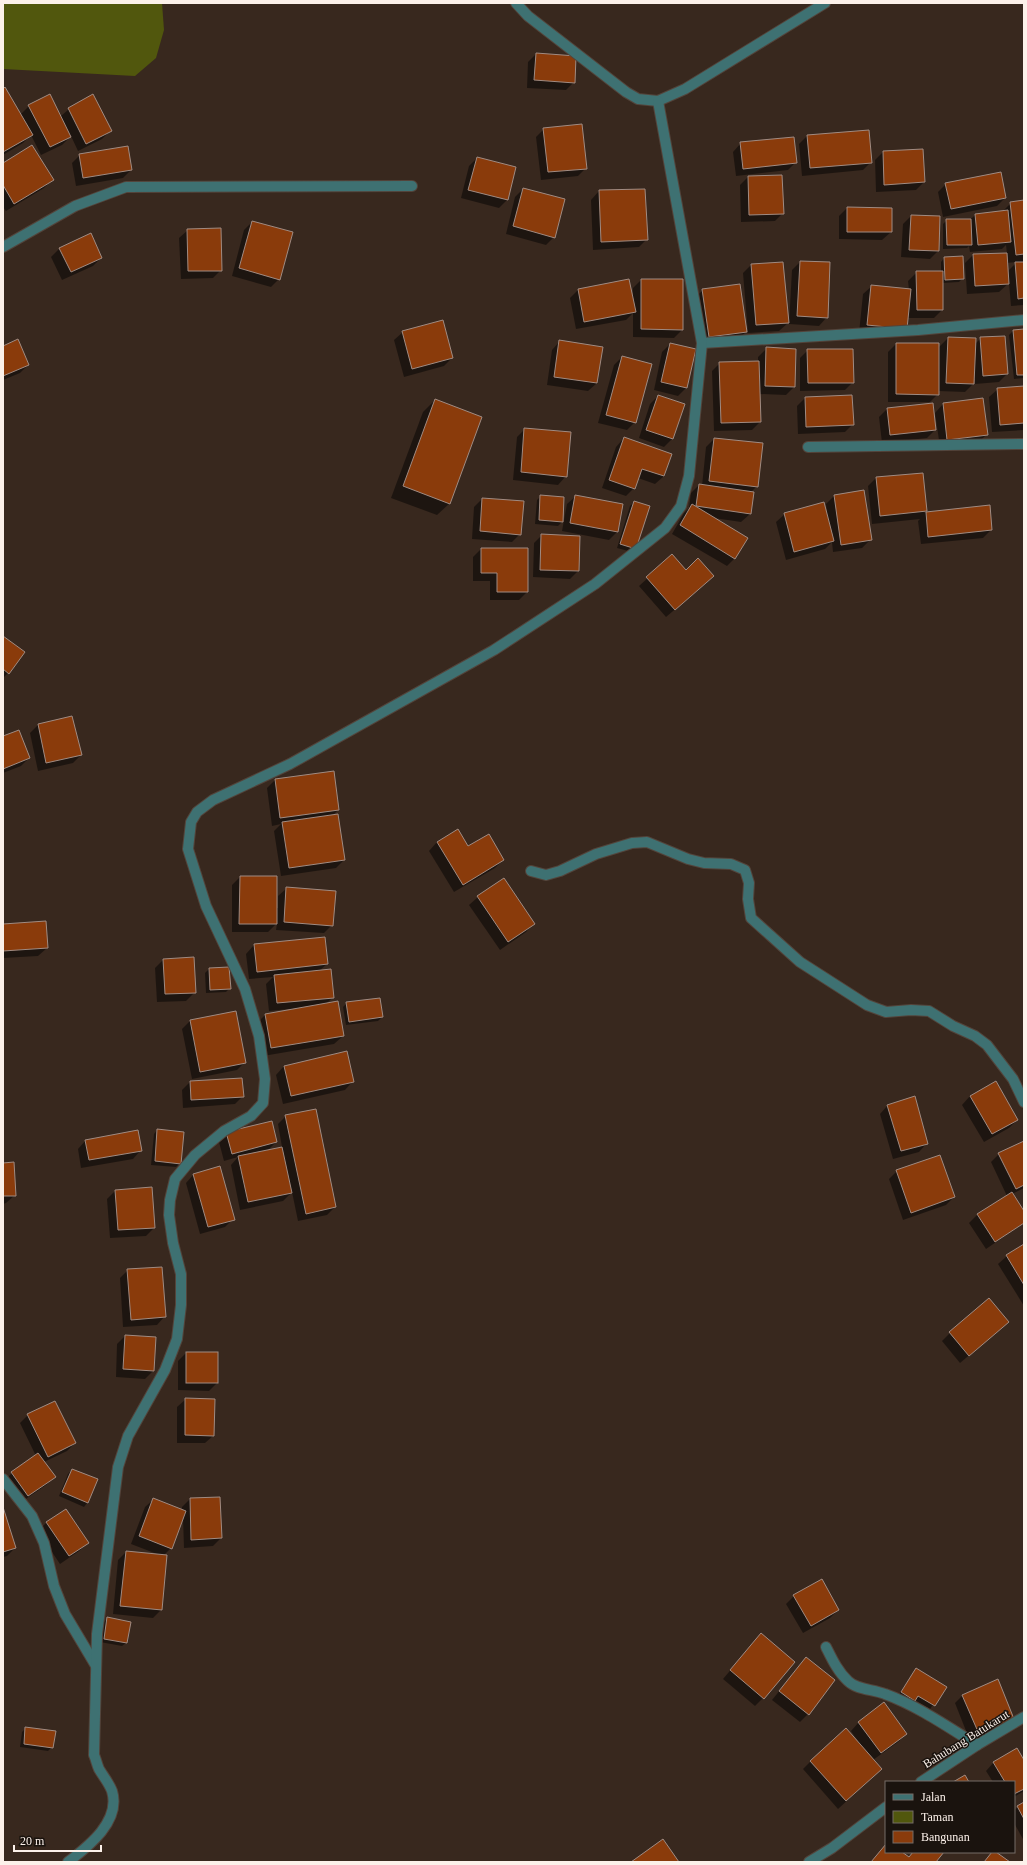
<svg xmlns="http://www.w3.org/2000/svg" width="1027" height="1865" font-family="'Times New Roman',serif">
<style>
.green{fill:#51570d}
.shadow{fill:#0007;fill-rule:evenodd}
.building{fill:#8a3b0b;stroke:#a08b82}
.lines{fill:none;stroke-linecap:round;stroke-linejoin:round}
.minor-casing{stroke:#53443b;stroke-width:12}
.tertiary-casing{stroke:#53443b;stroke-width:12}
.minor{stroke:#3e7172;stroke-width:10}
.tertiary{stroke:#3e7172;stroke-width:10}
.labels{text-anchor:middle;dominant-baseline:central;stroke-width:3;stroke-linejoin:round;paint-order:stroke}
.street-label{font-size:12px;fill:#fcf1ea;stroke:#1a130e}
</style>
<rect width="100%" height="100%" fill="#38281e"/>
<polygon class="green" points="3,3 162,3 164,30 156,58 135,76 3,69"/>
<g class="shadow">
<polygon points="536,54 574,82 566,90 527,88 528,62"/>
<polygon points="3,90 20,115 29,106 49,95 60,117 69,109 110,131 102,139 78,151 71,136 62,145 41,155 31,135 23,143 3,155"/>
<polygon points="544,129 586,168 578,176 541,180 536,137"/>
<polygon points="807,136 871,162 863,170 802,176 799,144"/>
<polygon points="741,143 796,162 788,170 736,176 733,152"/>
<polygon points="922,150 924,182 916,190 876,192 875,160 883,152"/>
<polygon points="80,155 131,170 123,178 76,186 72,163"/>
<polygon points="477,158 507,200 499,208 461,198 469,166"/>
<polygon points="3,164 52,180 44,188 6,211 3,207"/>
<polygon points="781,176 783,213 775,221 741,222 740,185 748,177"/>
<polygon points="946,184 1005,198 997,206 943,217 938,192"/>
<polygon points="523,189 554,237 546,245 506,234 515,197"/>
<polygon points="599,191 647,239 639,247 593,250 591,200"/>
<path d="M1024,201V305L1011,306L1009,283L999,292L967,294L965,263L973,255L1007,254L1006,245L1002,249L970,252L969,246L967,248L943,249V224L947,220H970L975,215L1003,211L1011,203ZM1017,262L1007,272L1006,263Z"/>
<polygon points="847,208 891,209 891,232 882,240 839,239 839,216"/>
<polygon points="911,216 939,217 938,251 930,259 901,257 903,224"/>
<polygon points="252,222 279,279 271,287 232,276 244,230"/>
<polygon points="188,230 221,270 213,278 181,279 179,238"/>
<polygon points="60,248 101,258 93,266 62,280 51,257"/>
<polygon points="944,258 963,278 959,282 942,283 942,310 934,318 907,318 906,329 898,337 859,333 863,294 872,286 909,290 908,281 917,272 941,272 941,262"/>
<polygon points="800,262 827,317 819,326 789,324 792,270"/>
<polygon points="751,265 788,323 779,331 748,333 743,273"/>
<polygon points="641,280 682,330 674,338 633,337 633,313 626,320 576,329 570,298 578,290 633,298 633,288"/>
<polygon points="703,290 746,332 737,340 701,345 695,298"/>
<polygon points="1024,330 1024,378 1014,379 1009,335 1013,331"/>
<polygon points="403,332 452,358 444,366 404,377 394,340"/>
<polygon points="948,338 975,344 981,338 1007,374 999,382 975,384 975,379 974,379 973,384 965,392 938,391 938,394 930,402 888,402 888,352 896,344 938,348"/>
<polygon points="560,341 597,383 588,391 547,385 552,350"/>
<polygon points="670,344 686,388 678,396 654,390 662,352"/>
<polygon points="3,347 28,365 20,373 3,380"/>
<polygon points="767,348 794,387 786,395 759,394 760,422 752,430 714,431 712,371 720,363 758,362 758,357"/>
<polygon points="808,350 853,382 845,390 800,391 800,358"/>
<polygon points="622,357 635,422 627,430 598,423 614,365"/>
<polygon points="1024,387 1024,430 992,432 989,397 998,389"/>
<polygon points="658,396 683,404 672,439 664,447 639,438 650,404"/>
<polygon points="852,396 853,424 845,432 798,434 797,406 805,398"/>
<polygon points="435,400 450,503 437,515 391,498 423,412"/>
<polygon points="933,404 935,430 927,438 882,443 879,417 887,409"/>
<polygon points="943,404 987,434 979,442 940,447 935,413"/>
<polygon points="525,429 566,476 558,485 513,480 517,437"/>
<polygon points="624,438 670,455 664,476 655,484 638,478 634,488 626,496 602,488 616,447"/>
<polygon points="714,439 757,486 750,493 753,493 750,514 741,522 714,518 735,558 727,566 672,534 684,513 689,508 691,493 699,485 702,486 706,447"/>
<polygon points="922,474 926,511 924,513 989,506 991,530 983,538 921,544 918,521 920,519 872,524 868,486 876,478"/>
<polygon points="541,496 563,498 562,522 558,526 535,524 537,500"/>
<polygon points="576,496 617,532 609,540 562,531 567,504"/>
<polygon points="834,496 871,539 862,548 833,552 832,542 825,549 786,560 776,522 785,514 827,513 826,504"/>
<polygon points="482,499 520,534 512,542 472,539 474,507"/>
<polygon points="634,502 648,507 632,552 617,548 630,506"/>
<polygon points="542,535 578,571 570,579 533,577 534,543"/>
<polygon points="481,549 527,592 519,600 490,600 490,581 473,581 473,557"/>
<polygon points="672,556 686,571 705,584 666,617 639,586"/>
<polygon points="3,638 8,673 3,678"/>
<polygon points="72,717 81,755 73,763 38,771 30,733 38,725"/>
<polygon points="3,737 29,758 21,766 3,773"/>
<polygon points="275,780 338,810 332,816 344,860 336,868 281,876 274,831 281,824 272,826 267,788"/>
<polygon points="437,842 468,848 503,860 495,868 454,892 429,851"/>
<polygon points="240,877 276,877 276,908 278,908 278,896 287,888 332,925 324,933 276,930 277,923 268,932 232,932 232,885"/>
<polygon points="504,879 534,923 526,932 500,950 469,905 478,897"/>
<polygon points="3,925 47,948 38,956 3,958"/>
<polygon points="254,945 327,964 319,971 333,997 326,1004 343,1036 334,1044 263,1056 257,1023 265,1015 290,1010 289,1009 269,1011 266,984 273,977 249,979 246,954"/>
<polygon points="163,960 195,992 186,1001 157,1002 155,968"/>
<polygon points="209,969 230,988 226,992 206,993 205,973"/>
<polygon points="347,1003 382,1017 378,1021 346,1025 343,1007"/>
<polygon points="190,1021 245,1062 237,1070 192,1079 182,1029"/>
<polygon points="284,1066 353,1081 345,1090 283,1104 276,1075"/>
<polygon points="190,1082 243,1096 235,1104 183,1108 182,1090"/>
<polygon points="970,1096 1017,1120 1009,1128 984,1142 962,1105"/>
<polygon points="888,1105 927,1143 919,1152 893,1159 880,1114"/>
<polygon points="286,1116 335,1207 327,1215 298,1221 292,1192 283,1201 240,1210 231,1165 238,1157 224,1161 219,1142 227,1133 276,1142 267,1151 282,1147 278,1124"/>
<polygon points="157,1130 180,1163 176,1167 151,1165 154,1134"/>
<polygon points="86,1140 141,1150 133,1159 81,1168 78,1149"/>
<polygon points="1024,1142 1024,1188 1012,1194 1024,1212 1024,1223 986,1249 969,1223 977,1215 1007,1196 991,1162 999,1154"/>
<polygon points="3,1164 15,1195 6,1203 3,1204"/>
<polygon points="897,1171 954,1197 946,1205 903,1220 889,1179"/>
<polygon points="194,1174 233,1219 225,1227 200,1234 186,1183"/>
<polygon points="115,1191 154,1228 146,1236 110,1238 107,1199"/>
<polygon points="1024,1245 1024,1306 998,1264 1007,1256"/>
<polygon points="128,1270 165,1316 157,1325 123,1327 120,1278"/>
<polygon points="999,1330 960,1363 942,1341 950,1333"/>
<polygon points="125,1336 155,1338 153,1371 145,1379 116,1377 117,1344"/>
<polygon points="186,1353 217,1353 217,1383 209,1391 178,1390 178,1361"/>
<polygon points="186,1399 214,1435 205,1443 177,1443 177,1407"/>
<polygon points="28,1415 75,1443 67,1451 44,1462 54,1477 46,1485 20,1503 4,1481 12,1473 36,1456 20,1423"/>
<polygon points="72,1470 96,1480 87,1503 84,1507 59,1496 68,1474"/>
<polygon points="154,1499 182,1510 182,1507 190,1499 221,1538 213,1546 184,1548 183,1517 171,1548 164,1555 166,1556 161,1610 153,1618 113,1614 118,1560 126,1552 157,1554 131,1544 145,1507"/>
<polygon points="3,1510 15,1548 7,1556 3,1557"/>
<polygon points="65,1510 87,1543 79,1551 60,1564 38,1531 46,1523"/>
<polygon points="794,1596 838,1610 830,1618 803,1633 786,1604"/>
<polygon points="108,1618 126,1643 122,1646 100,1642 104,1622"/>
<polygon points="761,1634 763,1698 755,1706 723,1679"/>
<polygon points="806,1658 808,1714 800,1722 772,1700"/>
<polygon points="916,1669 945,1687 930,1709 915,1700 910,1704 898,1696"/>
<polygon points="997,1681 1005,1727 970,1741 955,1703 963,1695"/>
<polygon points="859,1722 906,1734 898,1742 873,1760 873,1777 838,1809 803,1769 811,1761 858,1741 851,1731"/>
<polygon points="26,1728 52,1747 48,1751 20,1747 22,1732"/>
<polygon points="994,1762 1024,1762 1024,1791 1014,1797 1014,1782 993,1782 986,1771"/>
<polygon points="1024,1803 1024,1841 1014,1823 1014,1810"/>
</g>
<g class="building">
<polygon points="536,53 576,56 575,83 534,80"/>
<polygon points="5,87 33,135 3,152 3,89"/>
<polygon points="50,94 71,137 50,147 28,105"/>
<polygon points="93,94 112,131 86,144 68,108"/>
<polygon points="582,124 587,169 548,172 543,128"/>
<polygon points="869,130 872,163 810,168 807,135"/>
<polygon points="794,137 797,163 743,169 740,142"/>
<polygon points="32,145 54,180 14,204 3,185 3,163"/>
<polygon points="128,146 132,170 83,178 79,154"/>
<polygon points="923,149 925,182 884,185 883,151"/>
<polygon points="477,157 516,167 508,200 468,190"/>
<polygon points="1001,172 1006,198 951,209 945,183"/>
<polygon points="782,175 784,214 749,215 748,176"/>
<polygon points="523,188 565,199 555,238 513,226"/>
<polygon points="645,189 648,240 601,242 599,190"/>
<polygon points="1024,200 1024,254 1016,255 1010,202"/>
<polygon points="847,207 892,208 892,232 847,232"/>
<polygon points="1008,210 1011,242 978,245 975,214"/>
<polygon points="911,215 940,216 939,251 909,250"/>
<polygon points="946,219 971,219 972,245 947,245"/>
<polygon points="252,221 293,232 280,280 239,268"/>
<polygon points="221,228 222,271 188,271 187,229"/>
<polygon points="91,233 102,258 71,272 59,248"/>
<polygon points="1007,253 1009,284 975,286 973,254"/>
<polygon points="963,256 964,279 945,280 944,257"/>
<polygon points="800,261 830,262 828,318 797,316"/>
<polygon points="783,262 789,323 756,325 751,264"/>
<polygon points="1015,262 1024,262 1024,298 1018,299"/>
<polygon points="916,271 943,271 943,310 917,310"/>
<polygon points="629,279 636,312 584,322 578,289"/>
<polygon points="641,279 683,279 683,330 641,329"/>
<polygon points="740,284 747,332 709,337 702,289"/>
<polygon points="871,285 911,289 907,329 867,325"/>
<polygon points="443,320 453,358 412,369 402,331"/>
<polygon points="1024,329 1024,375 1017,375 1013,330"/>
<polygon points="1005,336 1008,374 983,376 980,337"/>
<polygon points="948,337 976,338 974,384 946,383"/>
<polygon points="18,339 29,365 3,376 3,346"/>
<polygon points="559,340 603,347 597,383 554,377"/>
<polygon points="670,343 696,349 687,388 661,382"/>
<polygon points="896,343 939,343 939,395 896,394"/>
<polygon points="766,347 796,349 795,387 765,386"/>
<polygon points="807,349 853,349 854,383 808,383"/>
<polygon points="622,356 652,364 636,423 606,415"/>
<polygon points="759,361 761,422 721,423 719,362"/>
<polygon points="1024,386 1024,423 1000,425 997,388"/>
<polygon points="658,395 685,404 673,439 646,430"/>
<polygon points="852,395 854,425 806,427 805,397"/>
<polygon points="983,398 988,435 947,440 943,403"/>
<polygon points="435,399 482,417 450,504 403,486"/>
<polygon points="933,403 936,430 890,435 887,408"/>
<polygon points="524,428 571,432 567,477 521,472"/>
<polygon points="624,437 672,454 664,476 642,469 635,489 609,480"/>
<polygon points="714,438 763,443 758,487 709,481"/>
<polygon points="923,473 927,511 880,516 876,477"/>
<polygon points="699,484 754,492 751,514 696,506"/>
<polygon points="864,490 872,540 841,545 834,495"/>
<polygon points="540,495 564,497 563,522 539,520"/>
<polygon points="575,495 623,504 618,532 570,523"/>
<polygon points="482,498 524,501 521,535 480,531"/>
<polygon points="634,501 650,506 636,549 620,544"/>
<polygon points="824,502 834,541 794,552 784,513"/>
<polygon points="692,504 748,538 735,559 680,525"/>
<polygon points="990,505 992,530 928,537 926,512"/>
<polygon points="541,534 580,536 579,571 540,570"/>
<polygon points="481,548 528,548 528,592 497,592 497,573 481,573"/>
<polygon points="672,554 686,570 698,558 714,576 675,610 646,577"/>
<polygon points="3,636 25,652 9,674 3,669"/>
<polygon points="72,716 82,755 46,763 38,724"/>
<polygon points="19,730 30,758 3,769 3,736"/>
<polygon points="334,771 339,810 280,818 275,779"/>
<polygon points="338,814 345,860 289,868 282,822"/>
<polygon points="458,829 468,846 489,834 504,860 463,885 437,842"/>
<polygon points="240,876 277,876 277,924 239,924"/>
<polygon points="504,878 535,924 508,942 477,896"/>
<polygon points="286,887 336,891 333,926 284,922"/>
<polygon points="46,921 48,948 3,951 3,924"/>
<polygon points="325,937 328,964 257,972 254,944"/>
<polygon points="194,957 196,993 165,994 163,959"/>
<polygon points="229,967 231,989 210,990 209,968"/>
<polygon points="331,969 334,998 277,1003 274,975"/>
<polygon points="380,998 383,1017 349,1022 346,1002"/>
<polygon points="338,1001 344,1036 271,1048 265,1014"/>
<polygon points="236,1011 246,1063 200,1072 190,1020"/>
<polygon points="347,1051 354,1082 291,1096 284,1066"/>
<polygon points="242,1078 244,1097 191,1100 190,1081"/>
<polygon points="996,1081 1018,1120 992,1134 970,1096"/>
<polygon points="915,1096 928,1144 901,1151 887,1105"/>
<polygon points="316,1109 336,1207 306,1214 285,1115"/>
<polygon points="272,1121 277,1142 232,1154 226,1132"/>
<polygon points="157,1129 184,1132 181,1164 155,1161"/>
<polygon points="138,1130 142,1151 89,1160 85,1140"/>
<polygon points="1024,1141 1024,1185 1016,1189 998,1153"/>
<polygon points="282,1147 292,1193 248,1202 238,1156"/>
<polygon points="940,1155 955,1197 911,1213 896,1170"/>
<polygon points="14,1162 16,1196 3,1196 3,1163"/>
<polygon points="220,1166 235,1220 208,1227 193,1174"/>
<polygon points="152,1187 155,1228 118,1230 115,1190"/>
<polygon points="1012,1192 1024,1211 1024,1223 995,1242 977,1214"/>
<polygon points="1024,1244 1024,1285 1006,1255"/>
<polygon points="162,1267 166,1317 131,1320 127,1269"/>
<polygon points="989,1298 1009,1322 969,1356 949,1332"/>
<polygon points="125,1335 156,1337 154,1371 123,1369"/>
<rect x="186" y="1352" width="32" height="31"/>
<polygon points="185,1398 215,1399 214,1436 185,1435"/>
<polygon points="55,1401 76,1443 48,1457 27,1414"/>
<polygon points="38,1453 56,1477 28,1496 11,1472"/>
<polygon points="72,1469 98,1479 88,1503 62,1492"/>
<polygon points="220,1497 222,1538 191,1540 190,1498"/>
<polygon points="153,1498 186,1511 172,1549 139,1536"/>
<polygon points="3,1507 16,1548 3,1552"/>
<polygon points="66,1509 89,1543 69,1556 46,1522"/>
<polygon points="126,1551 167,1555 162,1610 120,1606"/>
<polygon points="822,1579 839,1610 811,1626 793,1595"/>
<polygon points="107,1617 131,1622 127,1643 104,1639"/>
<polygon points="761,1633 795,1662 764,1699 730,1670"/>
<polygon points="806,1657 835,1680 809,1715 779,1691"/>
<polygon points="916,1668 947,1687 935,1706 918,1696 915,1701 901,1692"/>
<polygon points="998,1679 1014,1719 979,1734 962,1695"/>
<polygon points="884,1702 907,1734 881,1753 858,1722"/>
<polygon points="25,1727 56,1731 53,1748 24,1744"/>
<polygon points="846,1728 882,1769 846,1801 810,1761"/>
<polygon points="1017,1748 1024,1760 1024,1789 1014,1794 1014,1782 1005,1782 993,1762"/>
<polygon points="965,1775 969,1782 953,1782"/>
<polygon points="1024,1802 1024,1819 1017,1806"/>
<polygon points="663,1839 679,1862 631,1862"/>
<polygon points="886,1844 886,1852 902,1852 909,1857 913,1852 944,1852 936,1862 871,1862"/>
<polygon points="992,1852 996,1852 1010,1862 984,1862"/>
</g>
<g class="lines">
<defs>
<g id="minor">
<polyline points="516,3 528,16 626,92 638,99 658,101 685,89 825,3"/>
<polyline points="3,247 75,206 126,187 412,186"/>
<polyline points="702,343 918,330 1024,320"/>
<polyline points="808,447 1024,444"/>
<polyline points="531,871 546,875 560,871 596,854 632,843 647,842 688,859 704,863 731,864 745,870 749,883 748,899 751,918 800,962 867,1005 886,1012 911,1010 929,1011 953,1026 975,1036 987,1045 1013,1079 1024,1102"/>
<polyline points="3,1479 32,1516 44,1543 54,1586 65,1614 96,1666"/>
<path d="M826,1647C832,1659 838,1672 848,1681C857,1690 873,1689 885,1694C918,1706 948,1727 977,1745"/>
<path d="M68,1862C89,1846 121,1821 112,1791C109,1783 103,1776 99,1769C97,1765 96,1759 94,1755L97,1634L118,1467L128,1436L165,1370L177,1339L181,1305V1274L173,1243L169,1215L170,1200L175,1179L195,1155L224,1131L251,1116L263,1103L265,1079L259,1036L245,989L206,906L188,849L191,822L197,812L213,800L290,764L494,650L595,584L665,528L681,506L689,476L702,343L658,101"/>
</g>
<g id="tertiary">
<polyline points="921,1782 977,1745 1024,1717"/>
<polyline points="809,1862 832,1848 886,1807"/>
</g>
</defs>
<use href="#minor" class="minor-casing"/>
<use href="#tertiary" class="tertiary-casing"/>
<use href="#minor" class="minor"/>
<use href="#tertiary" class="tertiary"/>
</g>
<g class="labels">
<g class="street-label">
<text transform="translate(966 1739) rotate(-32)">Bahubang Batukarut</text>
</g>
</g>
<rect width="1027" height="1865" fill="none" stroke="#fcf1ea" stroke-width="8"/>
<rect x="885" y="1781" width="130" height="72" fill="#1a130e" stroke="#746c66"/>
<rect x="893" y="1794" width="20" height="6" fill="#3e7172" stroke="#746c66"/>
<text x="921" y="1801" font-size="12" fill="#fcf1ea">Jalan</text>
<rect x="893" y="1811" width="20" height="12" fill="#51570d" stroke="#746c66"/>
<text x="921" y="1821" font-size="12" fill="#fcf1ea">Taman</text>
<rect x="893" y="1831" width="20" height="12" fill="#8a3b0b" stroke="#746c66"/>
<text x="921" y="1841" font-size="12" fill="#fcf1ea">Bangunan</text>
<path d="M14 1845v6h87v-6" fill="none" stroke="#fcf1ea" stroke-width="2"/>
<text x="20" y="1845" font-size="12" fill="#fcf1ea" stroke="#1a130e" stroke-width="3" paint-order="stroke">20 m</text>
</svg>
